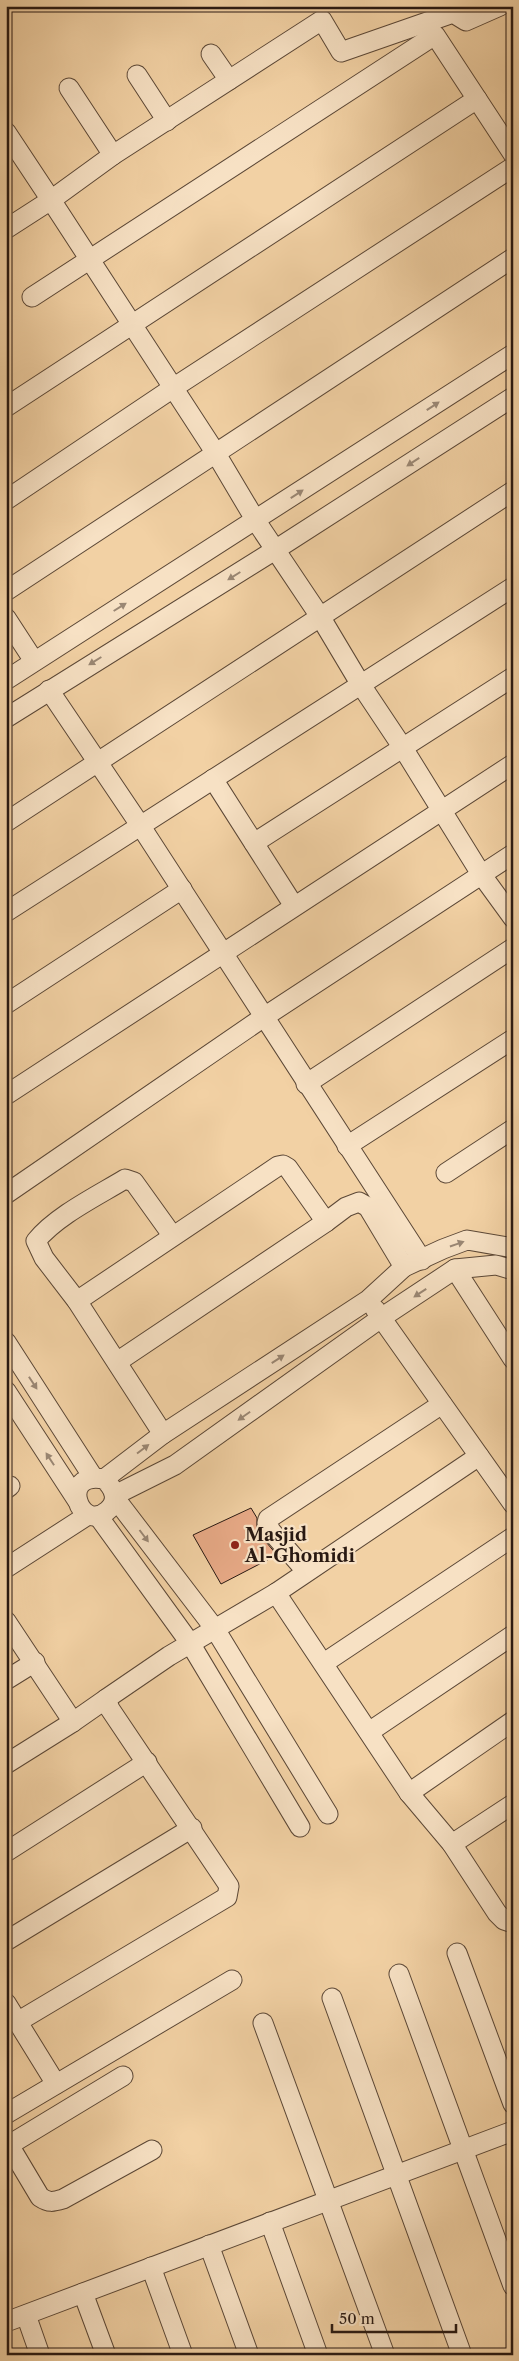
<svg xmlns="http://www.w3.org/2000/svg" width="519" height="2361" font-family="'Libre Caslon Text',serif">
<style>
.building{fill:#e8aa87;stroke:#291912}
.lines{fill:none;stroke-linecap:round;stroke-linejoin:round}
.street-casing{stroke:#5b4736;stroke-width:21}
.street{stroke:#f7e1c4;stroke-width:19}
.oneway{fill:#9a8774}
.poi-dot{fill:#8f2418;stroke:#f7e1c4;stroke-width:2}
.labels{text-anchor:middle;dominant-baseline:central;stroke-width:4.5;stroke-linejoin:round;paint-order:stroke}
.poi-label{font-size:18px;font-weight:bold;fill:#291912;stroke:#f7e1c4;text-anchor:start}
</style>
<rect width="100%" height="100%" fill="#f2d1a4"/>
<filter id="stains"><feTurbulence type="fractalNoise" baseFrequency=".004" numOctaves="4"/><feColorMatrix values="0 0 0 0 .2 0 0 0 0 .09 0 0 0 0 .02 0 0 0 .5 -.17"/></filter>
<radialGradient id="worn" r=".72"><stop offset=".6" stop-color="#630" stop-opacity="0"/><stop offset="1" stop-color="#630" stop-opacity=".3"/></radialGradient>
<polygon class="building" points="251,1508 257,1518 257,1527 261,1536 277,1555 221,1584 193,1535"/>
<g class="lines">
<defs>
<g id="street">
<polyline points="211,54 229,80"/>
<polyline points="137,75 167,121"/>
<polyline points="69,88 113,155"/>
<polyline points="6,132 51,200 113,155 322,20 341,52 453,13 466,21 500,6"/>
<polyline points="6,229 51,200 215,452 256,521 321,618 361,685 403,748 481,874 513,918"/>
<polyline points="32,297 435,35 513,154"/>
<polyline points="6,407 477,99"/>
<polyline points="6,500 173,388 513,167"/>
<polyline points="6,591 513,258"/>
<polyline points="6,618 34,661"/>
<polyline points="6,680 513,354"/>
<polyline points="49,690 140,825 422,1260"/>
<polyline points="6,718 275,550 513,397"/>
<polyline points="213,779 294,906"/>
<polyline points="6,822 513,491"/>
<polyline points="254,843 513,677"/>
<polyline points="6,912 513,587"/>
<polyline points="6,1004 182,889"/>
<polyline points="306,1084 513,948"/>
<polyline points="6,1095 513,764"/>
<polyline points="347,1146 513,1039"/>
<polyline points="446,1173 513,1129"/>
<polyline points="6,1194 258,1021 513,854"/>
<polyline points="455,1269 513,1359"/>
<polyline points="77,1301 278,1166 283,1165 288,1168 326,1222"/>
<polyline points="375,1309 513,1504"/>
<polyline points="6,1342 93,1477"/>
<polyline points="117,1362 326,1222 346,1207 359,1202 368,1207 404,1267"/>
<polyline points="6,1391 77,1500"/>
<path d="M163,1434L77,1301L44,1258L36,1241C56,1216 97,1196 125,1179L134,1182L172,1235"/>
<polyline points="479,1456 276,1593 409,1793 452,1844 497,1913 504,1920 513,1923"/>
<path d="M104,1479C114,1488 120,1501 107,1511C80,1534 57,1471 104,1479L163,1434L368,1300L404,1267L443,1249L467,1240L513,1248"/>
<polyline points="6,1489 10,1486"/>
<polyline points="115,1495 175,1465 381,1318 455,1269 496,1265 513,1270"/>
<polyline points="115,1498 215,1629 328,1814"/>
<polyline points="98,1516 190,1643 300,1827"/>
<polyline points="6,1568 88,1515"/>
<polyline points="306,1571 271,1531 267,1523 268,1519 442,1404"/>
<polyline points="6,1621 73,1722 106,1699 110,1709 229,1886 227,1897 19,2021"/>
<polyline points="324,1663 513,1537"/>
<polyline points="6,1680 35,1662"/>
<polyline points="106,1699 169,1656 276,1593"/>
<polyline points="369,1732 513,1635"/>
<polyline points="6,1764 73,1722"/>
<polyline points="409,1793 513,1721"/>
<polyline points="452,1844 513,1804"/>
<polyline points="6,1852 147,1762"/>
<polyline points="6,1941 192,1828"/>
<polyline points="457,1953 513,2104"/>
<polyline points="399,1974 513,2286"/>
<polyline points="332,1998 462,2355"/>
<polyline points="6,2003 56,2084"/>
<polyline points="263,2023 385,2355"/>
<polyline points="6,2114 232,1980"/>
<path d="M6,2140L40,2197C49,2203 53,2202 63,2199L152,2150"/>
<polyline points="9,2145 123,2076"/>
<polyline points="270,2222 318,2355"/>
<polyline points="209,2245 249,2355"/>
<polyline points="151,2267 183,2355"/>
<polyline points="83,2293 106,2355"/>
<polyline points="26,2315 40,2355"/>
<polyline points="6,2322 513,2131"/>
</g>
</defs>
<use href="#street" class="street-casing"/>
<use href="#street" class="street"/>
</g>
<defs><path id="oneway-solid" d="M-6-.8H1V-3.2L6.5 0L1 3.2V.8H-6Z" transform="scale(1.25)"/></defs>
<g class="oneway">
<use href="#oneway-solid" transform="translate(433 406) rotate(-33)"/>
<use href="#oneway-solid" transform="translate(413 462) rotate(147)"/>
<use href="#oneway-solid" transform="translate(297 494) rotate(-33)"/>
<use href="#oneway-solid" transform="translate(234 576) rotate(148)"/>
<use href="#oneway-solid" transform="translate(120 607) rotate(-32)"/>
<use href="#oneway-solid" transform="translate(95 661) rotate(148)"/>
<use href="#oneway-solid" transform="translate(457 1244) rotate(-19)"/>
<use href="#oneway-solid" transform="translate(420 1293) rotate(147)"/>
<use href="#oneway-solid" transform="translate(278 1359) rotate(-33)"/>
<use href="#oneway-solid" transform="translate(33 1383) rotate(57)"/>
<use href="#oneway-solid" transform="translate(244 1416) rotate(145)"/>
<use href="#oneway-solid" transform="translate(143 1449) rotate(-37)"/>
<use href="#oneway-solid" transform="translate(50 1459) rotate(-123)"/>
<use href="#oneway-solid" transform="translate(144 1536) rotate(53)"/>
</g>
<circle class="poi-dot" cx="235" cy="1545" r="5"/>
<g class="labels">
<g class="poi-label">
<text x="245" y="1535">Masjid<tspan x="245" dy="21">Al-Ghomidi</tspan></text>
</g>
</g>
<rect width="519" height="2361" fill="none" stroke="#f2d1a4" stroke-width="25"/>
<rect x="8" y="8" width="504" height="2346" fill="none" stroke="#291912" stroke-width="2.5"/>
<rect x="12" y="12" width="494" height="2336" fill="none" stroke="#291912"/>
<path d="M332 2324v8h124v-8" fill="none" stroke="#291912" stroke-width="2.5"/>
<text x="339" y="2324" font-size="15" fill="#291912" stroke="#f7e1c4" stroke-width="4" paint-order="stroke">50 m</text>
<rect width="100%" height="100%" filter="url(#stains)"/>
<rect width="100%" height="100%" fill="url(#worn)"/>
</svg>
